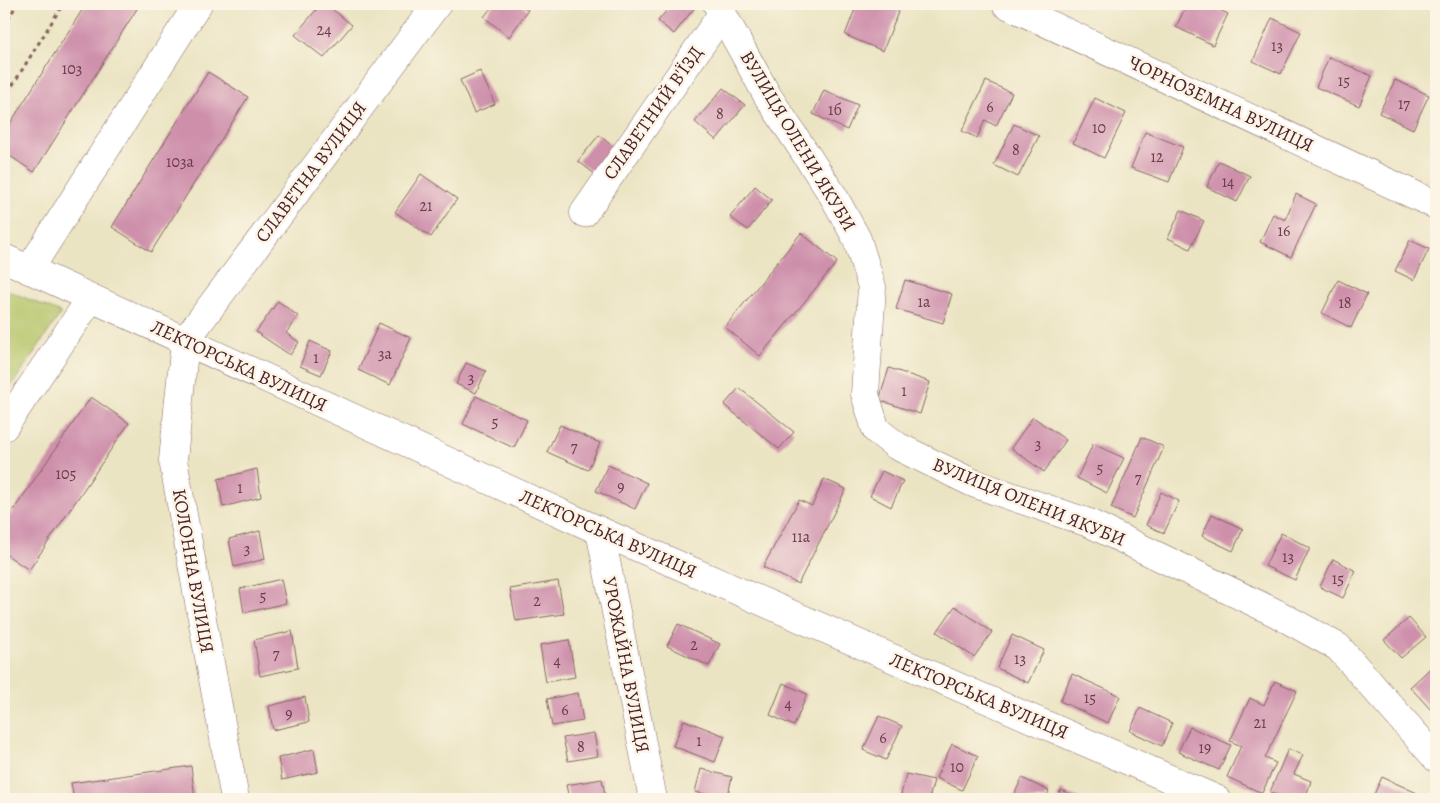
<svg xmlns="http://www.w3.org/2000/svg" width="1440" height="803" font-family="Alegreya,serif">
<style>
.green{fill:#b3c366;stroke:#7e7148}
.building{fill:#ce8fab}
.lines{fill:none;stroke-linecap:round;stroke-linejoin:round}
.minor-casing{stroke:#826460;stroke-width:29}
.path{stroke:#826460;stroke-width:3;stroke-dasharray:4 4;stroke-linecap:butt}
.minor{stroke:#fff;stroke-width:28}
.labels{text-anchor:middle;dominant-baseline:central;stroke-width:5;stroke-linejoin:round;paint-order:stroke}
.number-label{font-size:16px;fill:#6b3b4b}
.street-label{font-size:19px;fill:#4a1f2b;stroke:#fcf5e5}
</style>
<rect width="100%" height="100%" fill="#fcf5e5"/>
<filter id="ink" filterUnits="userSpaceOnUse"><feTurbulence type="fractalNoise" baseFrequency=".02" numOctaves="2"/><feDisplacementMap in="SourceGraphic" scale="10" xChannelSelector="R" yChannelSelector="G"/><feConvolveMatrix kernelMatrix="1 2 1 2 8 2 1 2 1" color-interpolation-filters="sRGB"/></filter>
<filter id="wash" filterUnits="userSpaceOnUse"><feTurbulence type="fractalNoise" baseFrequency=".0096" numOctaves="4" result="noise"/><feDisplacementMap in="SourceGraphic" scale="20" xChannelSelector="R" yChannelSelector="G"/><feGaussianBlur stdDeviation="1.12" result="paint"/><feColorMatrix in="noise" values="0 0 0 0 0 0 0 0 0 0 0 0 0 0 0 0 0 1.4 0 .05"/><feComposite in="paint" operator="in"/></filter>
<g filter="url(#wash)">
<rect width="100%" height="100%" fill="#ebe4c3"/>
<polygon class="green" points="4,289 61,313 4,397"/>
<g id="blocks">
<g class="building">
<polygon points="86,4 140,4 34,172 4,152 4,133"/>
<polygon points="321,4 326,4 352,25 324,58 295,35"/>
<polygon points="494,4 520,4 528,10 509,37 484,17"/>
<polygon points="672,4 690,4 695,7 674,34 658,21"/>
<polygon points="857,4 892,4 900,7 883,51 845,35"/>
<polygon points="1187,4 1207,4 1228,14 1213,45 1176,27"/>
<polygon points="1272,18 1301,32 1281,74 1253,61"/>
<polygon points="1329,57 1372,76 1359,106 1316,87"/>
<polygon points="480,71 495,104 474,113 460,80"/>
<polygon points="208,72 248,97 151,252 112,227"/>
<polygon points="1395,80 1429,95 1413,129 1379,113"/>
<polygon points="986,81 1012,93 996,126 985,120 977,138 962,131"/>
<polygon points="723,88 745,105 716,140 695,122"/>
<polygon points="824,90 858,105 847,130 813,114"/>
<polygon points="1095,98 1126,113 1104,158 1073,143"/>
<polygon points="1014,124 1039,136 1018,177 994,165"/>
<polygon points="1145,132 1183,147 1169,182 1131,168"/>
<polygon points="599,135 617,150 596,175 578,161"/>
<polygon points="1219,161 1250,176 1237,202 1207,187"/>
<polygon points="421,174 457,199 431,237 395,212"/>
<polygon points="755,186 772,200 748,230 730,217"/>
<polygon points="1296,194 1316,204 1291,257 1260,242 1273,214 1285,220"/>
<polygon points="1181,210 1204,221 1190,249 1168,238"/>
<polygon points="801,233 837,262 760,356 725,327"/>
<polygon points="1410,240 1429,249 1414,280 1395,271"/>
<polygon points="905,280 952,294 943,323 896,309"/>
<polygon points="1338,280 1367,294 1351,328 1322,313"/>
<polygon points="278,301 298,316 286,333 299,342 290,355 256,332"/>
<polygon points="379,323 411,338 390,385 358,370"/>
<polygon points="310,341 332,351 321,375 300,366"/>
<polygon points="466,363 486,371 476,393 456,384"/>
<polygon points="889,368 930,382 920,414 879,400"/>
<polygon points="739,388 794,432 779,449 724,405"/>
<polygon points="476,396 527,420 514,448 463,424"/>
<polygon points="91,397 129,423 29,570 4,553 4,524"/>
<polygon points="1033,417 1066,440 1044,472 1011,448"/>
<polygon points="560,425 600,443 588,470 547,452"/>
<polygon points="1142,437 1164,447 1133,518 1111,508"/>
<polygon points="1093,444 1124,458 1107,493 1077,478"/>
<polygon points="608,465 647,483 635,509 596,491"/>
<polygon points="257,469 261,497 223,507 218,479"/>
<polygon points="882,471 903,481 891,507 870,496"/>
<polygon points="824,479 846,489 798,584 763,567 799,500 812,506"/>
<polygon points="1161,492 1179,501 1164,533 1146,525"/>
<polygon points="1212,514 1243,529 1233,551 1202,536"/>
<polygon points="260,531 265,559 234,567 229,539"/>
<polygon points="1281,533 1310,548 1295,580 1265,566"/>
<polygon points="1333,559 1356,571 1343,598 1320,587"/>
<polygon points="281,579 286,603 244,613 240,589"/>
<polygon points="558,581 564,614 516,621 510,589"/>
<polygon points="955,606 992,632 974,657 937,632"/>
<polygon points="1409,618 1426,637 1401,658 1384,640"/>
<polygon points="678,624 720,644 709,666 667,646"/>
<polygon points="292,631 298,668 260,676 254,640"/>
<polygon points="1012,635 1044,650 1028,683 997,668"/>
<polygon points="569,640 575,677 546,682 540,645"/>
<polygon points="1435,664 1436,706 1432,711 1410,687"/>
<polygon points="1072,674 1120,696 1108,723 1060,701"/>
<polygon points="1275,681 1297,691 1265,758 1276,763 1262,793 1227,777 1241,746 1230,741 1250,698 1264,705"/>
<polygon points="783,683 807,694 794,726 770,715"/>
<polygon points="578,693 583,721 552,726 547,699"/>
<polygon points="305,697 309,722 273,730 269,706"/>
<polygon points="1140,708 1172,723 1162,746 1130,731"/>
<polygon points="879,716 902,726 886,760 863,750"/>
<polygon points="684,720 725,736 715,762 673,746"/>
<polygon points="1190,727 1231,745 1219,770 1178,752"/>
<polygon points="594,733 598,756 568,761 563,738"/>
<polygon points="952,744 978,756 962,790 936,778"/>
<polygon points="314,749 318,772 282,780 278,758"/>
<polygon points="1288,749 1303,755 1294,774 1311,781 1305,799 1288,799 1270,792"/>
<polygon points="191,766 195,799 74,799 71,783"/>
<polygon points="701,769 732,777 727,799 695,792"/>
<polygon points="906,774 934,780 929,799 900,799"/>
<polygon points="1382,777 1417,793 1414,799 1372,799"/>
<polygon points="1022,778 1049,791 1045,799 1012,799"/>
<polygon points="602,779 606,799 569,799 566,785"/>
<polygon points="1061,790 1081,799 1056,799"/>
</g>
</g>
</g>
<g filter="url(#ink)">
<use href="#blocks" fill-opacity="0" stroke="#826460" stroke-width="1"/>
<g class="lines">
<defs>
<g id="minor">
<polyline points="717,4 767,95 834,197 857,239 872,287 865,394 876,430 897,446 973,483 1089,523 1276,613 1338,647 1436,758"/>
<polyline points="1006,4 1436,205"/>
<polyline points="584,213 722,14"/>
<polyline points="4,258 600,531 1216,799"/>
<polyline points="29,270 198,4"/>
<polyline points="4,427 91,298"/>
<polyline points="600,531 653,799"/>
<polyline points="235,799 173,460 185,341 437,4"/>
</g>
</defs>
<use href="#minor" class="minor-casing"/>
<g class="path">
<polyline points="4,26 17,4"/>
<polyline points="4,99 63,4"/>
</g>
<use href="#minor" class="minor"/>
</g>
</g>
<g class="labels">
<g class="number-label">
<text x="324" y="30">24</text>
<text x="1277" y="46">13</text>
<text x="72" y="69">103</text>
<text x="1344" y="81">15</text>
<text x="1404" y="104">17</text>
<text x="990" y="107">6</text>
<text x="835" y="110">1б</text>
<text x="720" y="114">8</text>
<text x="1099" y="128">10</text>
<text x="1016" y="150">8</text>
<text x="1157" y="157">12</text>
<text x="180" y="162">103а</text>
<text x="1228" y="182">14</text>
<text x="426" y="206">21</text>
<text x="1284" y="231">16</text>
<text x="924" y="302">1а</text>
<text x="1345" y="303">18</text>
<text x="385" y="354">3а</text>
<text x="316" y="358">1</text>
<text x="471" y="378">3</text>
<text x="904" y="391">1</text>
<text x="495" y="422">5</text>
<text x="1038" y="444">3</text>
<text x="574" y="447">7</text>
<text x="1100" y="468">5</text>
<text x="66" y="474">105</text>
<text x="1138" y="478">7</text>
<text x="621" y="487">9</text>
<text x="240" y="488">1</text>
<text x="801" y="537">11а</text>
<text x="247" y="549">3</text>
<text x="1288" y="557">13</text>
<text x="1338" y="579">15</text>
<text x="263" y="596">5</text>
<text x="537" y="601">2</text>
<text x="694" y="645">2</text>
<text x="276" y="654">7</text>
<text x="1020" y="659">13</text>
<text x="557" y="661">4</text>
<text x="1090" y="698">15</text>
<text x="788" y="704">4</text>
<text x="565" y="710">6</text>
<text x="289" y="714">9</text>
<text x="1260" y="723">21</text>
<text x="883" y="738">6</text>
<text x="699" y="741">1</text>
<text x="581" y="747">8</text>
<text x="1205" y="748">19</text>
<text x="957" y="767">10</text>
</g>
<g class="street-label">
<text transform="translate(1221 104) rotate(25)">ЧОРНОЗЕМНА ВУЛИЦЯ</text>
<text transform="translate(653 113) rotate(-55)">СЛАВЕТНИЙ В'ЇЗД</text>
<text transform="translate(798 141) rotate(59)">ВУЛИЦЯ ОЛЕНИ ЯКУБИ</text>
<text transform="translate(311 172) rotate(-53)">СЛАВЕТНА ВУЛИЦЯ</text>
<text transform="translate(239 366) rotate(25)">ЛЕКТОРСЬКА ВУЛИЦЯ</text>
<text transform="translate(1029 502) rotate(22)">ВУЛИЦЯ ОЛЕНИ ЯКУБИ</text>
<text transform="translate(608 534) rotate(24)">ЛЕКТОРСЬКА ВУЛИЦЯ</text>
<text transform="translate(193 571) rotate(80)">КОЛОННА ВУЛИЦЯ</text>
<text transform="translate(626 665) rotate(79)">УРОЖАЙНА ВУЛИЦЯ</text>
<text transform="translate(979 696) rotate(23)">ЛЕКТОРСЬКА ВУЛИЦЯ</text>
</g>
</g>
<rect width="1440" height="803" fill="none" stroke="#fcf5e5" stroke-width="20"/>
</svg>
